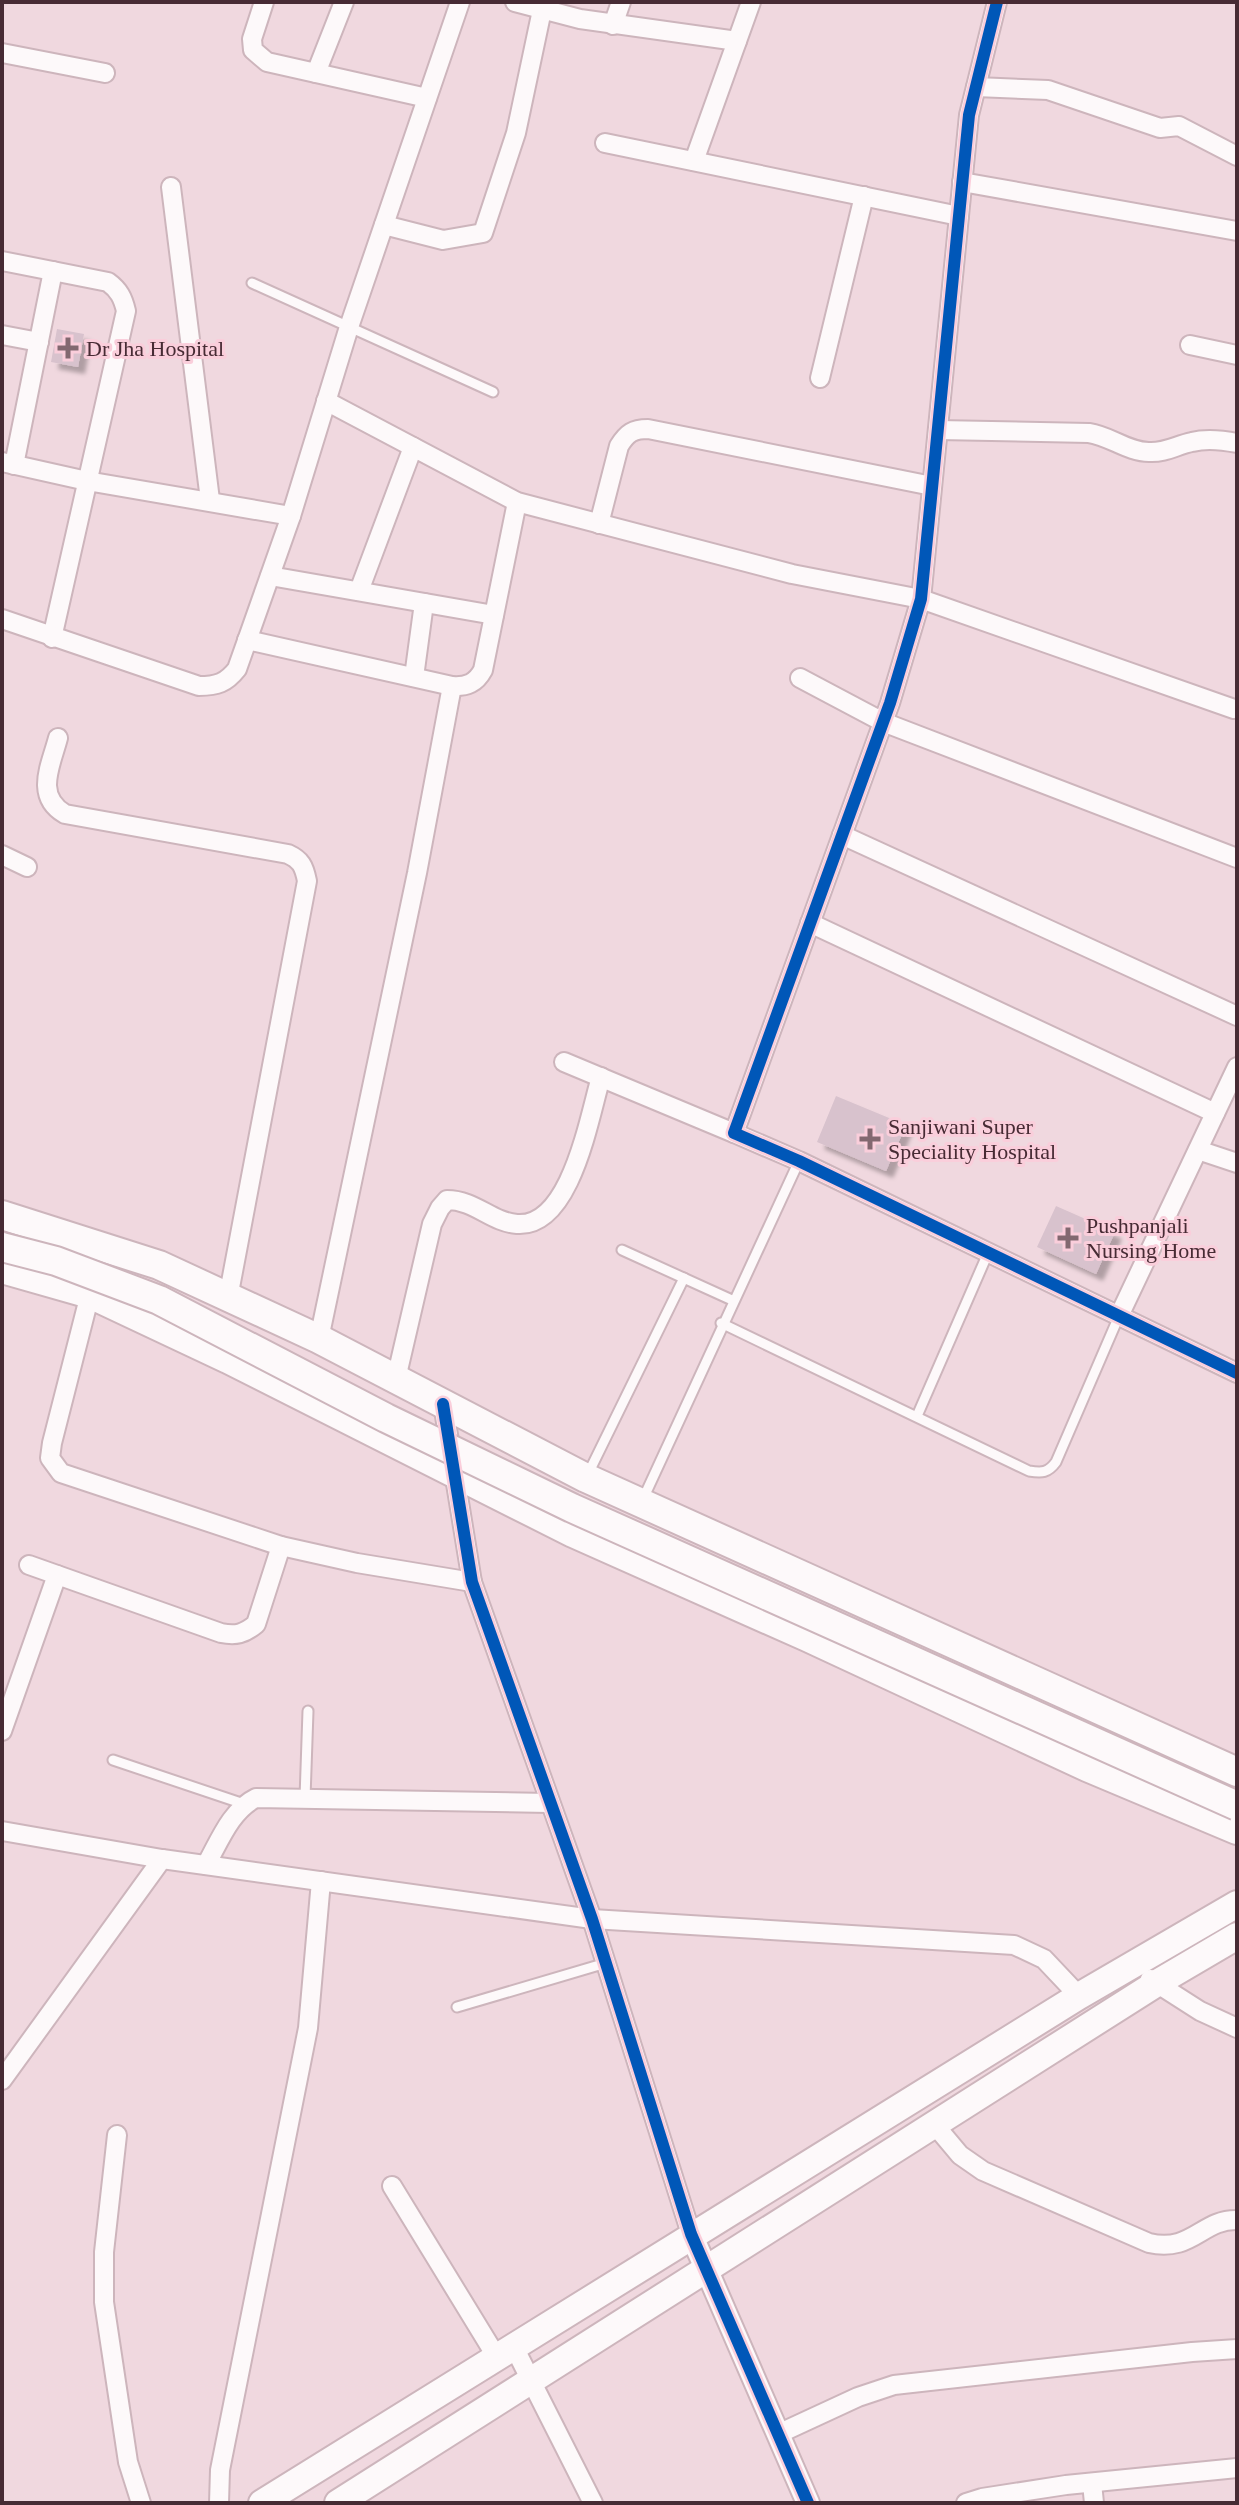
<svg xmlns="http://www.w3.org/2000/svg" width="1239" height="2505" font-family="Georgia,serif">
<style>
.building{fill:#d8c2cd;filter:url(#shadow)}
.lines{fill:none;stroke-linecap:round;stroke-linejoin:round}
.service-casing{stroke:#cdb5bc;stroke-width:13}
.minor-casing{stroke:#cdb5bc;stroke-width:22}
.tertiary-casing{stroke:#cdb5bc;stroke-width:26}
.secondary-casing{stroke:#cdb5bc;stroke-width:30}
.primary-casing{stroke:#cdb5bc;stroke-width:32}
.service{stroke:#fdf9fa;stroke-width:9}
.minor{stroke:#fdf9fa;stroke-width:18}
.tertiary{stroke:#fdf9fa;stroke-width:22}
.secondary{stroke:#fdf9fa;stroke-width:26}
.primary{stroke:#fdf9fa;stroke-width:28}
.primary-bridge-casing{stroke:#cdb5bc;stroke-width:32;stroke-linecap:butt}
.primary-bridge{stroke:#fdf9fa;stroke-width:28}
.cycleway-casing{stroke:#facedb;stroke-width:17}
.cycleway{stroke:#0057b8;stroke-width:12}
.poi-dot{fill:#826870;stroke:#facedb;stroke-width:3}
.labels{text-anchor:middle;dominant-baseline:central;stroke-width:6;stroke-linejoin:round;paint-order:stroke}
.poi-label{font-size:22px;fill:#472b34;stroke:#facedb;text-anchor:start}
</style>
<defs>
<filter id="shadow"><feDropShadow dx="7" dy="7" stdDeviation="2" flood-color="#0004"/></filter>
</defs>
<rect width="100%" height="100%" fill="#f0d8df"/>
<g class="building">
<polygon points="57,329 84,334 78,367 51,362"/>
<polygon points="836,1096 906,1125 886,1171 817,1142"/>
<polygon points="1056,1206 1115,1232 1096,1274 1037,1247"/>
</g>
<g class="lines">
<defs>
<g id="service">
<polyline points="252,283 493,392"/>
<polyline points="622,1250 732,1300"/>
<path d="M721,1323L1029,1471C1042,1473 1048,1473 1056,1462L1119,1316"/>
<polyline points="917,1416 988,1253"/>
<polyline points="587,1476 684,1278"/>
<polyline points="643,1499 799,1161"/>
<polyline points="113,1760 244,1804"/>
<polyline points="305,1798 308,1711"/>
<polyline points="457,2007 606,1963"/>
</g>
<g id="minor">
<polyline points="264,2 252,39 253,50 267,62 427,98"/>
<polyline points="515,2 580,19 737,41"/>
<polyline points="997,2 969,115 921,599 890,703 734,1133 799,1161 1237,1373"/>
<polyline points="613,25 621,2"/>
<polyline points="2,53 105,73"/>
<polyline points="316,73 344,2"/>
<polyline points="976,87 1048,90 1160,128 1179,126 1237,156"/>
<polyline points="605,143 959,216"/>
<polyline points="694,161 751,2"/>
<polyline points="962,182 1237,231"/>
<polyline points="171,187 210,500"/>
<polyline points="384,225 443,240 483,233 516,133 542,10"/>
<path d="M2,261L108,282C119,290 123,298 126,311L52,638"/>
<polyline points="2,335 39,342"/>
<polyline points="1190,345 1237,355"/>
<polyline points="820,378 864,196"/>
<polyline points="326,401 517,502 792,574 921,599 1234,709"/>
<path d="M938,430L1089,433C1110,436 1128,452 1149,452C1165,453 1177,445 1192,442C1207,438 1222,440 1237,443"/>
<polyline points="2,462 87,481 291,516 349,327 460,2"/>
<polyline points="14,465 53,271"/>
<path d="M599,524L619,446C627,433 633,429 648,429L932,486"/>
<polyline points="270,576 494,615"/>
<polyline points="359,591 413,447"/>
<path d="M2,619L199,686C217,686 226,683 237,669L291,516"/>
<path d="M247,640L452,686C467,687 476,683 483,670L517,502"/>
<polyline points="414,677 424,603"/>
<polyline points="800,678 883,722 1237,858"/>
<path d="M58,738C51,765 34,796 65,814L288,854C301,860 304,866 307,881L228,1298"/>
<polyline points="842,835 1237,1016"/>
<polyline points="2,855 27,867"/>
<polyline points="810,923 1215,1113"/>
<polyline points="564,1062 734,1133"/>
<polyline points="1198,1150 1237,1163"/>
<polyline points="90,1294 52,1443 50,1458 61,1473 281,1546 357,1563 472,1582"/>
<polyline points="1119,1316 1237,1067"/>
<polyline points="319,1339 417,873 452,686"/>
<path d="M396,1379L432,1224L440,1208L447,1200C475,1200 491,1222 517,1224C571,1228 589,1117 601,1077"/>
<polyline points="443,1404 472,1582 592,1919 691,2234"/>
<path d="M29,1565L221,1633C236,1636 244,1634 256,1624L281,1546"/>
<polyline points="2,1731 57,1575"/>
<polyline points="2,1831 162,1859 592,1919 1014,1945 1044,1959 1079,1996"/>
<path d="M206,1865C219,1842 231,1810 256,1798L549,1803"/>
<polyline points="1150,1979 1200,2011 1237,2028"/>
<polyline points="2,2080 162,1859"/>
<path d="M934,2124L960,2155L983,2171L1149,2243C1192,2253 1202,2219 1237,2220"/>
<polyline points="117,2135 104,2252 104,2302 128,2462 141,2503"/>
<polyline points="392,2186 496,2356"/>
<polyline points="513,2345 593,2503"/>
<polyline points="778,2434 858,2397 894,2385 1192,2352 1237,2349"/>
<polyline points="1092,2483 1094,2503"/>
<polyline points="219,2503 220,2470 308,2028 321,1881"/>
<polyline points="966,2503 982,2498 1066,2485 1237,2468"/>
</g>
<polyline id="tertiary" points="691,2234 808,2503"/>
<g id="secondary">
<polyline points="262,2503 1079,1996 1237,1904"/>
<polyline points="338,2503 1157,1983 1237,1936"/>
</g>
<g id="primary">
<polyline points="2,1215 159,1265 319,1339 586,1478 1237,1772"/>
<polyline points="2,1269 90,1294 228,1359 573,1533 807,1637 1087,1767 1237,1830"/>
</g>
</defs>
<use href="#service" class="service-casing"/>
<use href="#minor" class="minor-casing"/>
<use href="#tertiary" class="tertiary-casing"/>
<use href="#secondary" class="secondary-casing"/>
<use href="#primary" class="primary-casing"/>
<use href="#service" class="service"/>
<use href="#minor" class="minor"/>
<use href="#tertiary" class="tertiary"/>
<use href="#secondary" class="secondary"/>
<use href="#primary" class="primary"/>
<defs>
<polyline id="primary-bridge" points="2,1247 56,1261 159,1300 386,1418 572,1508 1237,1806"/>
</defs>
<use href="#primary-bridge" class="primary-bridge-casing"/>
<use href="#primary-bridge" class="primary-bridge"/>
<defs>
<g id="cycleway">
<polyline points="997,2 969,115 921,599 890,703 734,1133 799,1161 1237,1373"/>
<polyline points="443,1404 472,1582 592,1919 691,2234 808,2503"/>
</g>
</defs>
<use href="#cycleway" class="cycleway-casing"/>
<use href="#cycleway" class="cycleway"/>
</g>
<g class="poi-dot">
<path d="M64 336h8v8h8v8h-8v8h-8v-8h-8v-8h8z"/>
<path d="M866 1127h8v8h8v8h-8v8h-8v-8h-8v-8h8z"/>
<path d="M1064 1226h8v8h8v8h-8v8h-8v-8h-8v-8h8z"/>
</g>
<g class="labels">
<g class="poi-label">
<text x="86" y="348">Dr Jha Hospital</text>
<text x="888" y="1126">Sanjiwani Super<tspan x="888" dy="25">Speciality Hospital</tspan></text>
<text x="1086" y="1225">Pushpanjali<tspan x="1086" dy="25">Nursing Home</tspan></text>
</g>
</g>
<rect width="1239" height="2505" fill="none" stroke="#472b34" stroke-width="8"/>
</svg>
